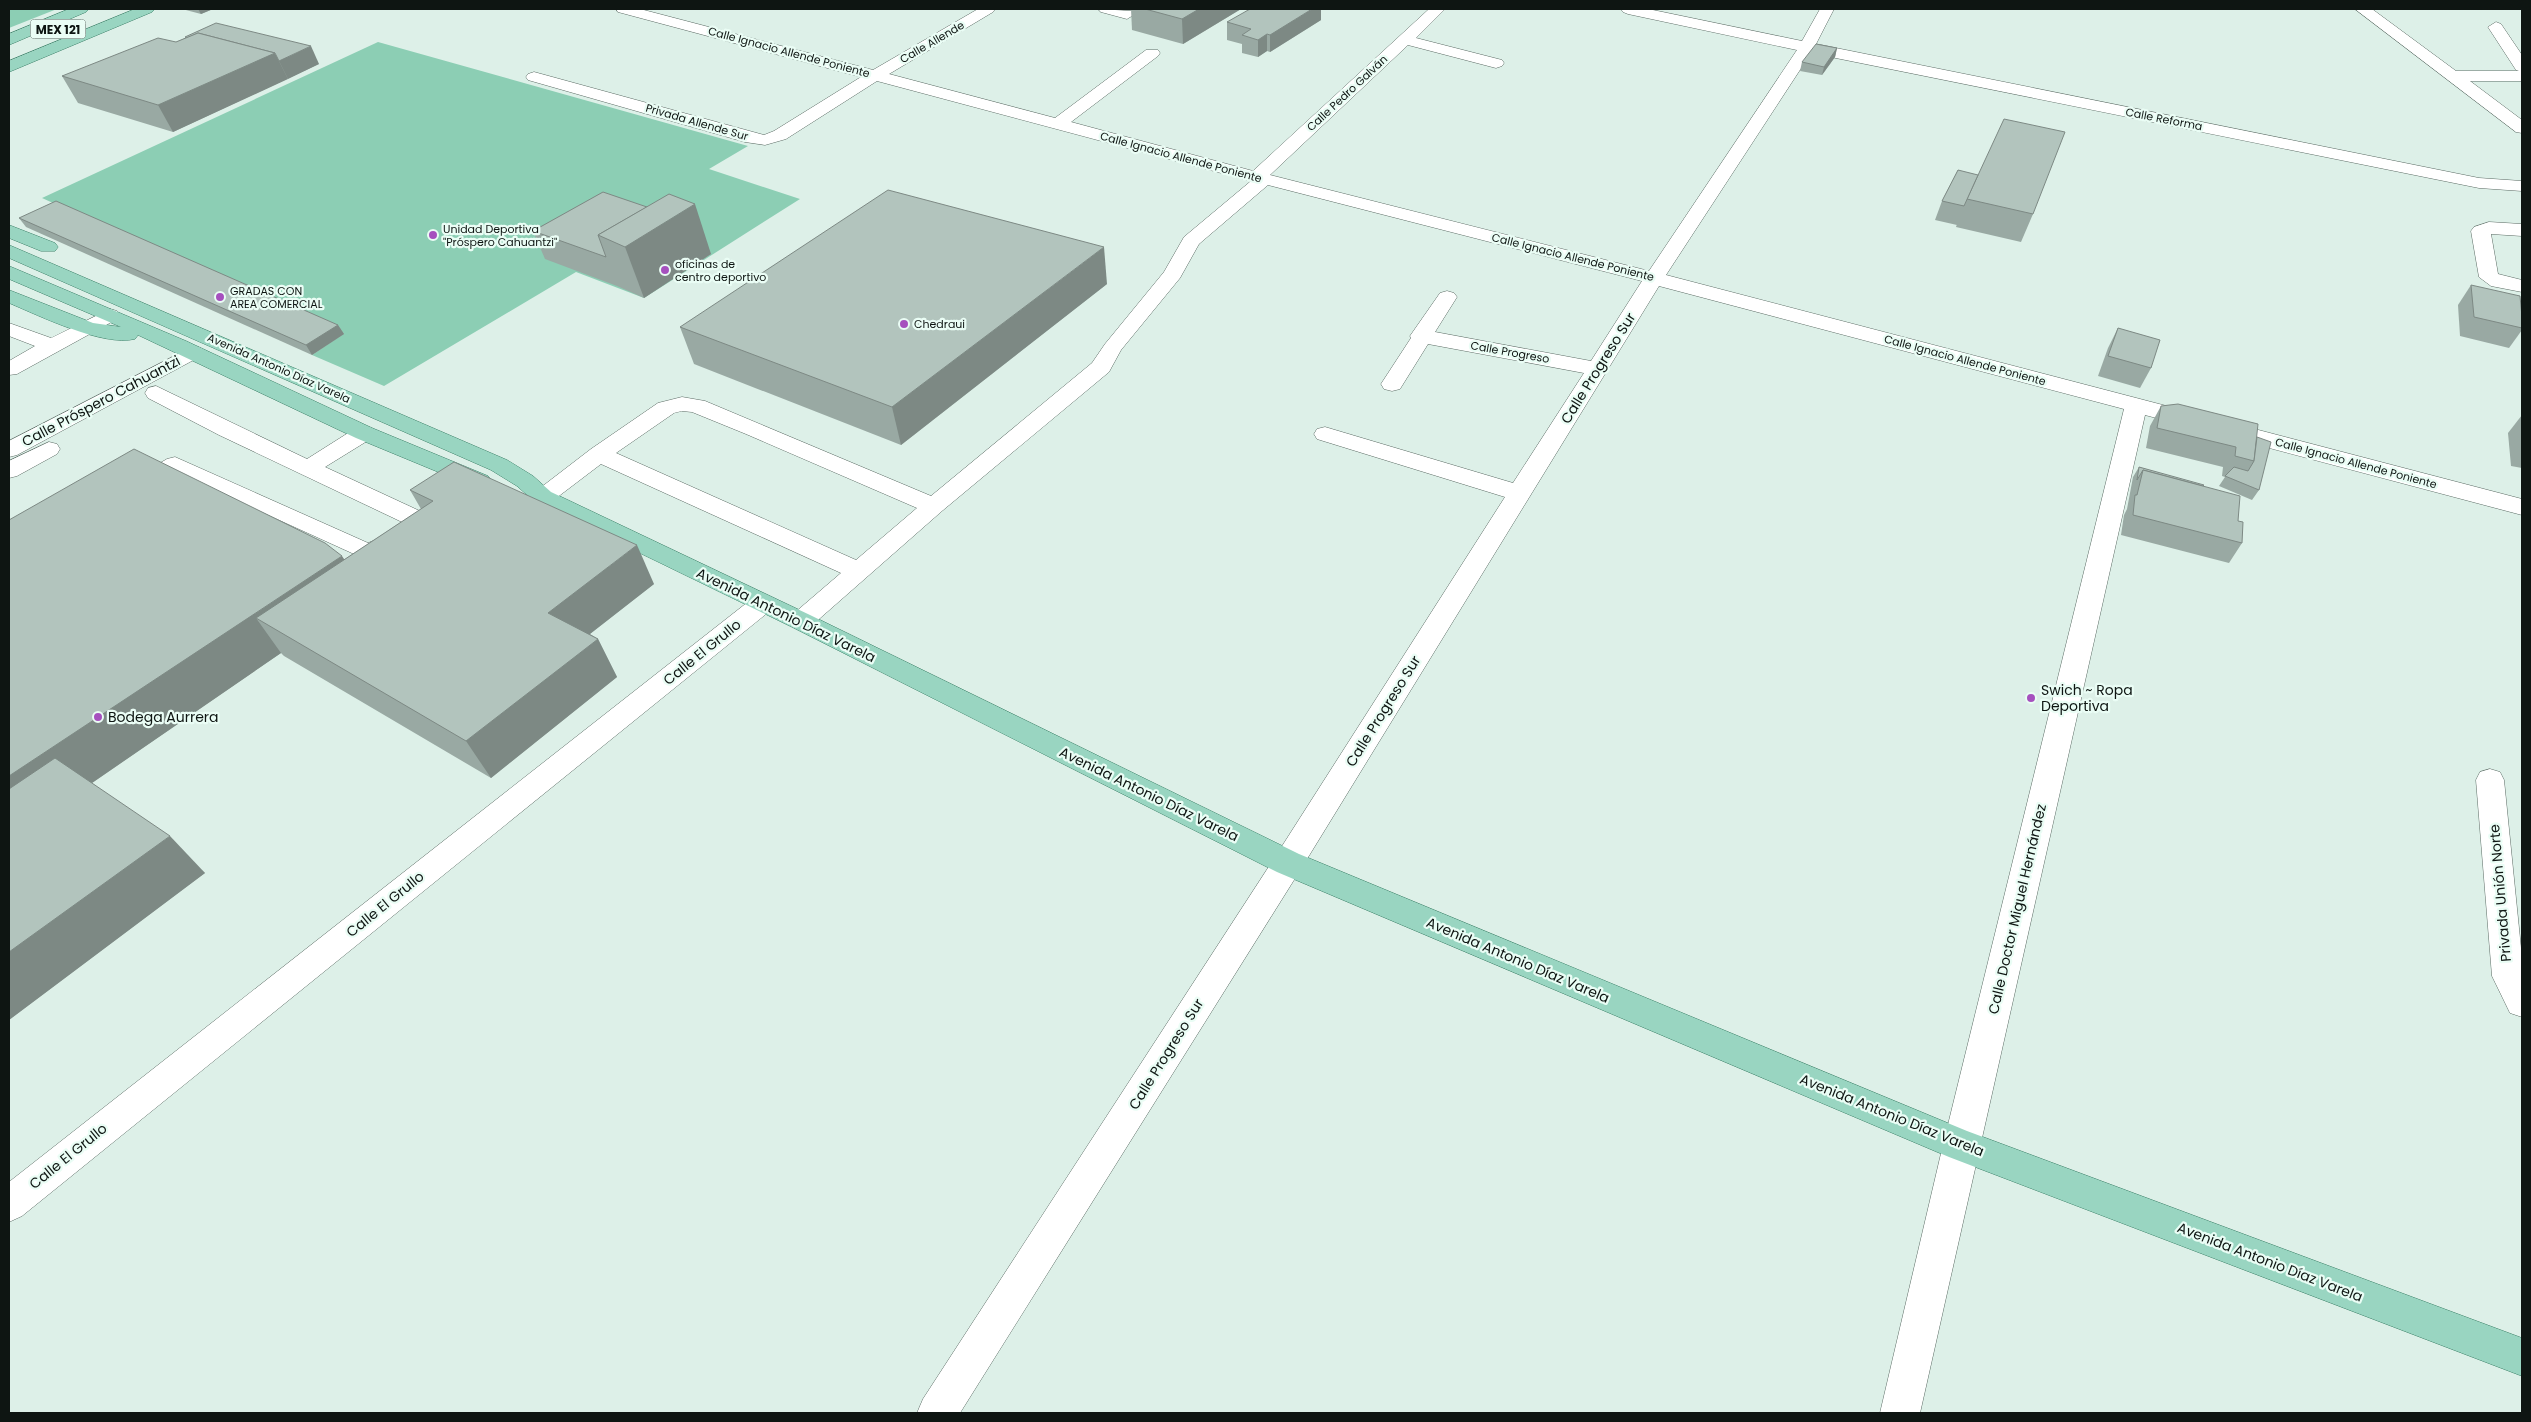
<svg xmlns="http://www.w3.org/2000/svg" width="2531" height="1422" font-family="Poppins,sans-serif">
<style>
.green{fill:#8cceb4}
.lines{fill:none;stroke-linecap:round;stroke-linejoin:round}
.minor-casing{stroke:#5b6b64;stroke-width:1}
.major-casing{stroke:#3c8068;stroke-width:1}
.minor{fill:#fff;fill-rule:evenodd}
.major{fill:#99d5c1;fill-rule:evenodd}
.wall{fill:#99a9a3}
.shaded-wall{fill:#7d8984}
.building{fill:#b2c4bd;stroke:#7d8984}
.poi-dot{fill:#a650be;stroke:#eafdf5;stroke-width:2}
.labels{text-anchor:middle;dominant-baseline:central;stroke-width:4.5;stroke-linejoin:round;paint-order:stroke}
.far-street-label{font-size:11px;fill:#0e1512;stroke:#eafdf5}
.far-poi-label{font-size:11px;fill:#0e1512;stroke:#eafdf5;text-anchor:start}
.shield{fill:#eafdf5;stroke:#505b56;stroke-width:1}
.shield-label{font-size:12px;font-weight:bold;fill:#0e1512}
.street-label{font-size:14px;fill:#0e1512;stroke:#eafdf5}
.poi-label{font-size:14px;fill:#0e1512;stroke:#eafdf5;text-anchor:start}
</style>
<rect width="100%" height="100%" fill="#ddf0e8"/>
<g class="green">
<polygon points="9,9 57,9 9,28"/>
<polygon points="378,42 748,146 709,169 800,199 644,298 576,272 384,386 312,355 343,334 42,198"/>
</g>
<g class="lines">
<defs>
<g id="minor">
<path d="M616,9H640L873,70L978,9H995L993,12L889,74L1055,118L1146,50H1158L1160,53L1158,56L1071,122L1253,171L1429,9H1445L1416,38L1502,60L1504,63L1502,66L1496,68L1408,45L1270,175L1649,271L1797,50L1628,14L1623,12L1621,9H1648L1802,41L1820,9H1834L1816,44L2479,178L2522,181V191L2479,188L1811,53L1666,275L2522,499V515L2145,415L1920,1413H1880L1943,1145L2124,409L1659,286L1299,872L960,1413H917L923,1399L1277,854L1505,497L1317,439L1314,434L1317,429L1325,427L1513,483L1584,373L1428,344L1400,389L1392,391L1384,389L1381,384L1411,338L1410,336L1440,293L1447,291L1454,293L1457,297L1435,332L1591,361L1642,281L1268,185L1199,244L1180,278L1121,350L1109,372L942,511L810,627L801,630L792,627L788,621L792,615L841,573L601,464L551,502L543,505L535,502L531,497L535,492L591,449L658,403L682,397L705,401L931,496L1092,363L1105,344L1164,272L1184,237L1251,181L877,81L786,139L765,145L745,142L528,80L526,77L528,74L534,72L764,135L774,131L861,77L618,12ZM682,411L692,412L746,434L917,508L856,560L616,453L674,413Z"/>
<polygon points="1098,9 1132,11 1135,14 1127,19 1101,12"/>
<polygon points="2355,9 2372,9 2456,71 2519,71 2516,70 2488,27 2496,22 2501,24 2522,55 2522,81 2470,81 2522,120 2522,133 2516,132"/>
<polygon points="2489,222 2522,224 2522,236 2491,234 2498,274 2522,280 2522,292 2491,286 2479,277 2471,231 2474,227"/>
<polygon points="110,309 117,311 120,315 117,319 17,374 9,375 9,361 35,346 9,336 9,323 51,338"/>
<polygon points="194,346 201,348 205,352 201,356 17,455 9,457 9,441"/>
<path d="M156,386L307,459L356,428L364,426L372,428L375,433L372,438L325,467L422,512L426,524C413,545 390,559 365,559L176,473C162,482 148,495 131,490L127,485L131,480L167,459L175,457L368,543L383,537L402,522L219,435L148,398L145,393L148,388Z"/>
<polygon points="49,442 57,444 60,449 57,454 17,476 9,478 9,461"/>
<polygon points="762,595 771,598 775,604 771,610 22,1216 9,1222 9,1182 753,598"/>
<polygon points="2490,769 2500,772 2504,780 2522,958 2522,1017 2510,1013 2492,976 2476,780 2480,772"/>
</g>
<g id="major">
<polygon points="69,9 89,9 86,12 9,45 9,34"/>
<polygon points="135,9 155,9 152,12 9,72 9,61"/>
<polygon points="9,225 55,243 58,247 55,251 41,251 9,238"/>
<polygon points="9,245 507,460 533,476 551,492 810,615 1299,854 1967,1131 2522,1338 2522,1376 1949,1157 1277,872 792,627 535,502 517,486 491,470 9,258"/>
<path d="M9,266L186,341L372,428L488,476L492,481L488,486L480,488L472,486L356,438L138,335L135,339C103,347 40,316 9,303V290L93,323L121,327L9,279Z"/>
</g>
</defs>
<use href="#minor" class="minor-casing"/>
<use href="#major" class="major-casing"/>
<use href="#minor" class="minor"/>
<use href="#major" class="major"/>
</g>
<g class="wall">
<polygon points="182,9 213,9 201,14"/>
<polygon points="1131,9 1241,9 1183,44 1132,30"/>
<polygon points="1321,20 1270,52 1267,51 1258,57 1242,53 1242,44 1227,40 1227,22"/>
<polygon points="185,37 319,64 173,132 78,103 62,76 176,42 185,38"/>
<polygon points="1837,48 1835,57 1822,75 1800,71 1802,62"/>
<polygon points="1958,170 2033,214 2021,242 1956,227 1957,224 1957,225 1935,220 1942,201"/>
<polygon points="603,192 711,254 644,298 617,286 545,259 533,231"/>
<polygon points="19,218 338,325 344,334 312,355 26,227"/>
<polygon points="1107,284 901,445 694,364 680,327"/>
<polygon points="2471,285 2522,317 2522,330 2509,348 2460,336 2458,305"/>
<polygon points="2118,328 2151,368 2140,388 2098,376 2108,348"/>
<polygon points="2161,406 2257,437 2259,490 2252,500 2219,486 2225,477 2222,476 2223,467 2146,448 2150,426"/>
<polygon points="2522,415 2522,468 2511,466 2508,433"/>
<polygon points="2139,467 2203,486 2238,521 2242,543 2229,563 2121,535 2124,515 2127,509 2133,477"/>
<polygon points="410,490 654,584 590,634 598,639 617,677 491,778 284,656 281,653 92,783 205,873 9,1020 9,520 345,559 421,509"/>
</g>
<g class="shaded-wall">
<polygon points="198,9 213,9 201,14"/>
<polygon points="1199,9 1241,9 1183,44 1182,19"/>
<polygon points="1312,9 1321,9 1321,20 1270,52 1270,35"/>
<polygon points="1267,34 1267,51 1258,57 1258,40"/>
<polygon points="311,46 319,64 288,79 279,61"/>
<polygon points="1837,48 1835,57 1822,75 1824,67"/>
<polygon points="275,53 288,79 173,132 158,105"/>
<polygon points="695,204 711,254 644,298 625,247"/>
<polygon points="1104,247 1107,284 901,445 892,407"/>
<polygon points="338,325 344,334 312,355 306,345"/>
<polygon points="637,545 654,584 568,651 548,613"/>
<polygon points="342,556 367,594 256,618 281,653 9,840 9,776"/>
<polygon points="598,639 617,677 491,778 466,741"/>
<polygon points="170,836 205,873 9,1020 9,952"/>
</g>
<g class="building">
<polygon points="1145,9 1199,9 1182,19"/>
<polygon points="1250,9 1312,9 1270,35 1267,34 1258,40 1242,35 1251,29 1227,22"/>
<polygon points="216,23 311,46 279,61 275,53 198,33 187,38 185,37"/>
<polygon points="198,33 275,53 158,105 62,76 158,38 176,42"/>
<polygon points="1816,44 1837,48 1824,67 1802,62"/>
<polygon points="2004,119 2065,132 2033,214 1967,199"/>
<polygon points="1958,170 1978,175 1964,206 1942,201"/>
<polygon points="888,190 1104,247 892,407 680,327"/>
<polygon points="603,192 647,207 598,235 606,257 533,231"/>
<polygon points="669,194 695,204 625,247 598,235"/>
<polygon points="56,201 338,325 306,345 19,218"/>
<polygon points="2471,285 2520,296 2522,317 2522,328 2474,317"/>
<polygon points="2118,328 2160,340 2151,368 2108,356"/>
<polygon points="2178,404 2258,424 2254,461 2235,456 2236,447 2157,428 2161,406"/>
<polygon points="2257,437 2271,442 2259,490 2225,476 2234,467 2248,471 2254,461"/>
<polygon points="134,449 325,543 342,556 9,776 9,520"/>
<polygon points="454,462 637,545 548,613 598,639 466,741 256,618 433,501 410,490"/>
<polygon points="2139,467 2204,485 2203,486 2143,470 2137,480"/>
<polygon points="2143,470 2240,496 2238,521 2243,522 2242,543 2133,515 2135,495 2137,495"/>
<polygon points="55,758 170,836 9,952 9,789"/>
</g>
<g class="poi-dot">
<circle cx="433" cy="235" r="5"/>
<circle cx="665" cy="270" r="5"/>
<circle cx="220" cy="297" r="5"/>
<circle cx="904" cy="324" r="5"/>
<circle cx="2031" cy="698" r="5"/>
<circle cx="98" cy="717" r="5"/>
</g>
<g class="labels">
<g class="far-street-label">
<text transform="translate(932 42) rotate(-30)">Calle Allende</text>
<text transform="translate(789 52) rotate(15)">Calle Ignacio Allende Poniente</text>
<text transform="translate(1347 93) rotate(-43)">Calle Pedro Galván</text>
<text transform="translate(2164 119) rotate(11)">Calle Reforma</text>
<text transform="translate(697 122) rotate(16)">Privada Allende Sur</text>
<text transform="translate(1181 157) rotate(15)">Calle Ignacio Allende Poniente</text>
<text transform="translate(1573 257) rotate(14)">Calle Ignacio Allende Poniente</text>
<text transform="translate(1510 352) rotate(10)">Calle Progreso</text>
<text transform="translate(1965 360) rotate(15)">Calle Ignacio Allende Poniente</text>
<text transform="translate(279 368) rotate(24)">Avenida Antonio Díaz Varela</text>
<text transform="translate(2356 463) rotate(15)">Calle Ignacio Allende Poniente</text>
</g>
<g class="far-poi-label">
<text x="443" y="229">Unidad Deportiva<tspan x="443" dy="13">"Próspero Cahuantzi"</tspan></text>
<text x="675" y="264">oficinas de<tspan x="675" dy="13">centro deportivo</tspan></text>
<text x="230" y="291">GRADAS CON<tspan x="230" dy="13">AREA COMERCIAL</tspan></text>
<text x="914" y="324">Chedraui</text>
</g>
<rect class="shield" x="30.5" y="19.5" width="55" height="19" rx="4"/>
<g class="shield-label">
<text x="58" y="29">MEX 121</text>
</g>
<g class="street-label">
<text transform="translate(1598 368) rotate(-58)">Calle Progreso Sur</text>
<text transform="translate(101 401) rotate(-28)">Calle Próspero Cahuantzi</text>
<text transform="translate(786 615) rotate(26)">Avenida Antonio Díaz Varela</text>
<text transform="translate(702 652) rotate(-39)">Calle El Grullo</text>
<text transform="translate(1383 711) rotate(-58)">Calle Progreso Sur</text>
<text transform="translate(1149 794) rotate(26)">Avenida Antonio Díaz Varela</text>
<text transform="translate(2500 893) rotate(-95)">Privada Unión Norte</text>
<text transform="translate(385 904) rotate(-39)">Calle El Grullo</text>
<text transform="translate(2017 909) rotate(-77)">Calle Doctor Miguel Hernández</text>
<text transform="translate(1518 960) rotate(23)">Avenida Antonio Díaz Varela</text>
<text transform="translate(1166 1054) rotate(-58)">Calle Progreso Sur</text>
<text transform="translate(1892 1115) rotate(22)">Avenida Antonio Díaz Varela</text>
<text transform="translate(68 1156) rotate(-39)">Calle El Grullo</text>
<text transform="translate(2270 1262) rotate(21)">Avenida Antonio Díaz Varela</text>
</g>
<g class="poi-label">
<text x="2041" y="690">Swich ~ Ropa<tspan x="2041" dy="16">Deportiva</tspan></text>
<text x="108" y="717">Bodega Aurrera</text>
</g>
</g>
<rect width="2531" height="1422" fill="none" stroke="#0e1512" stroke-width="20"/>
</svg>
